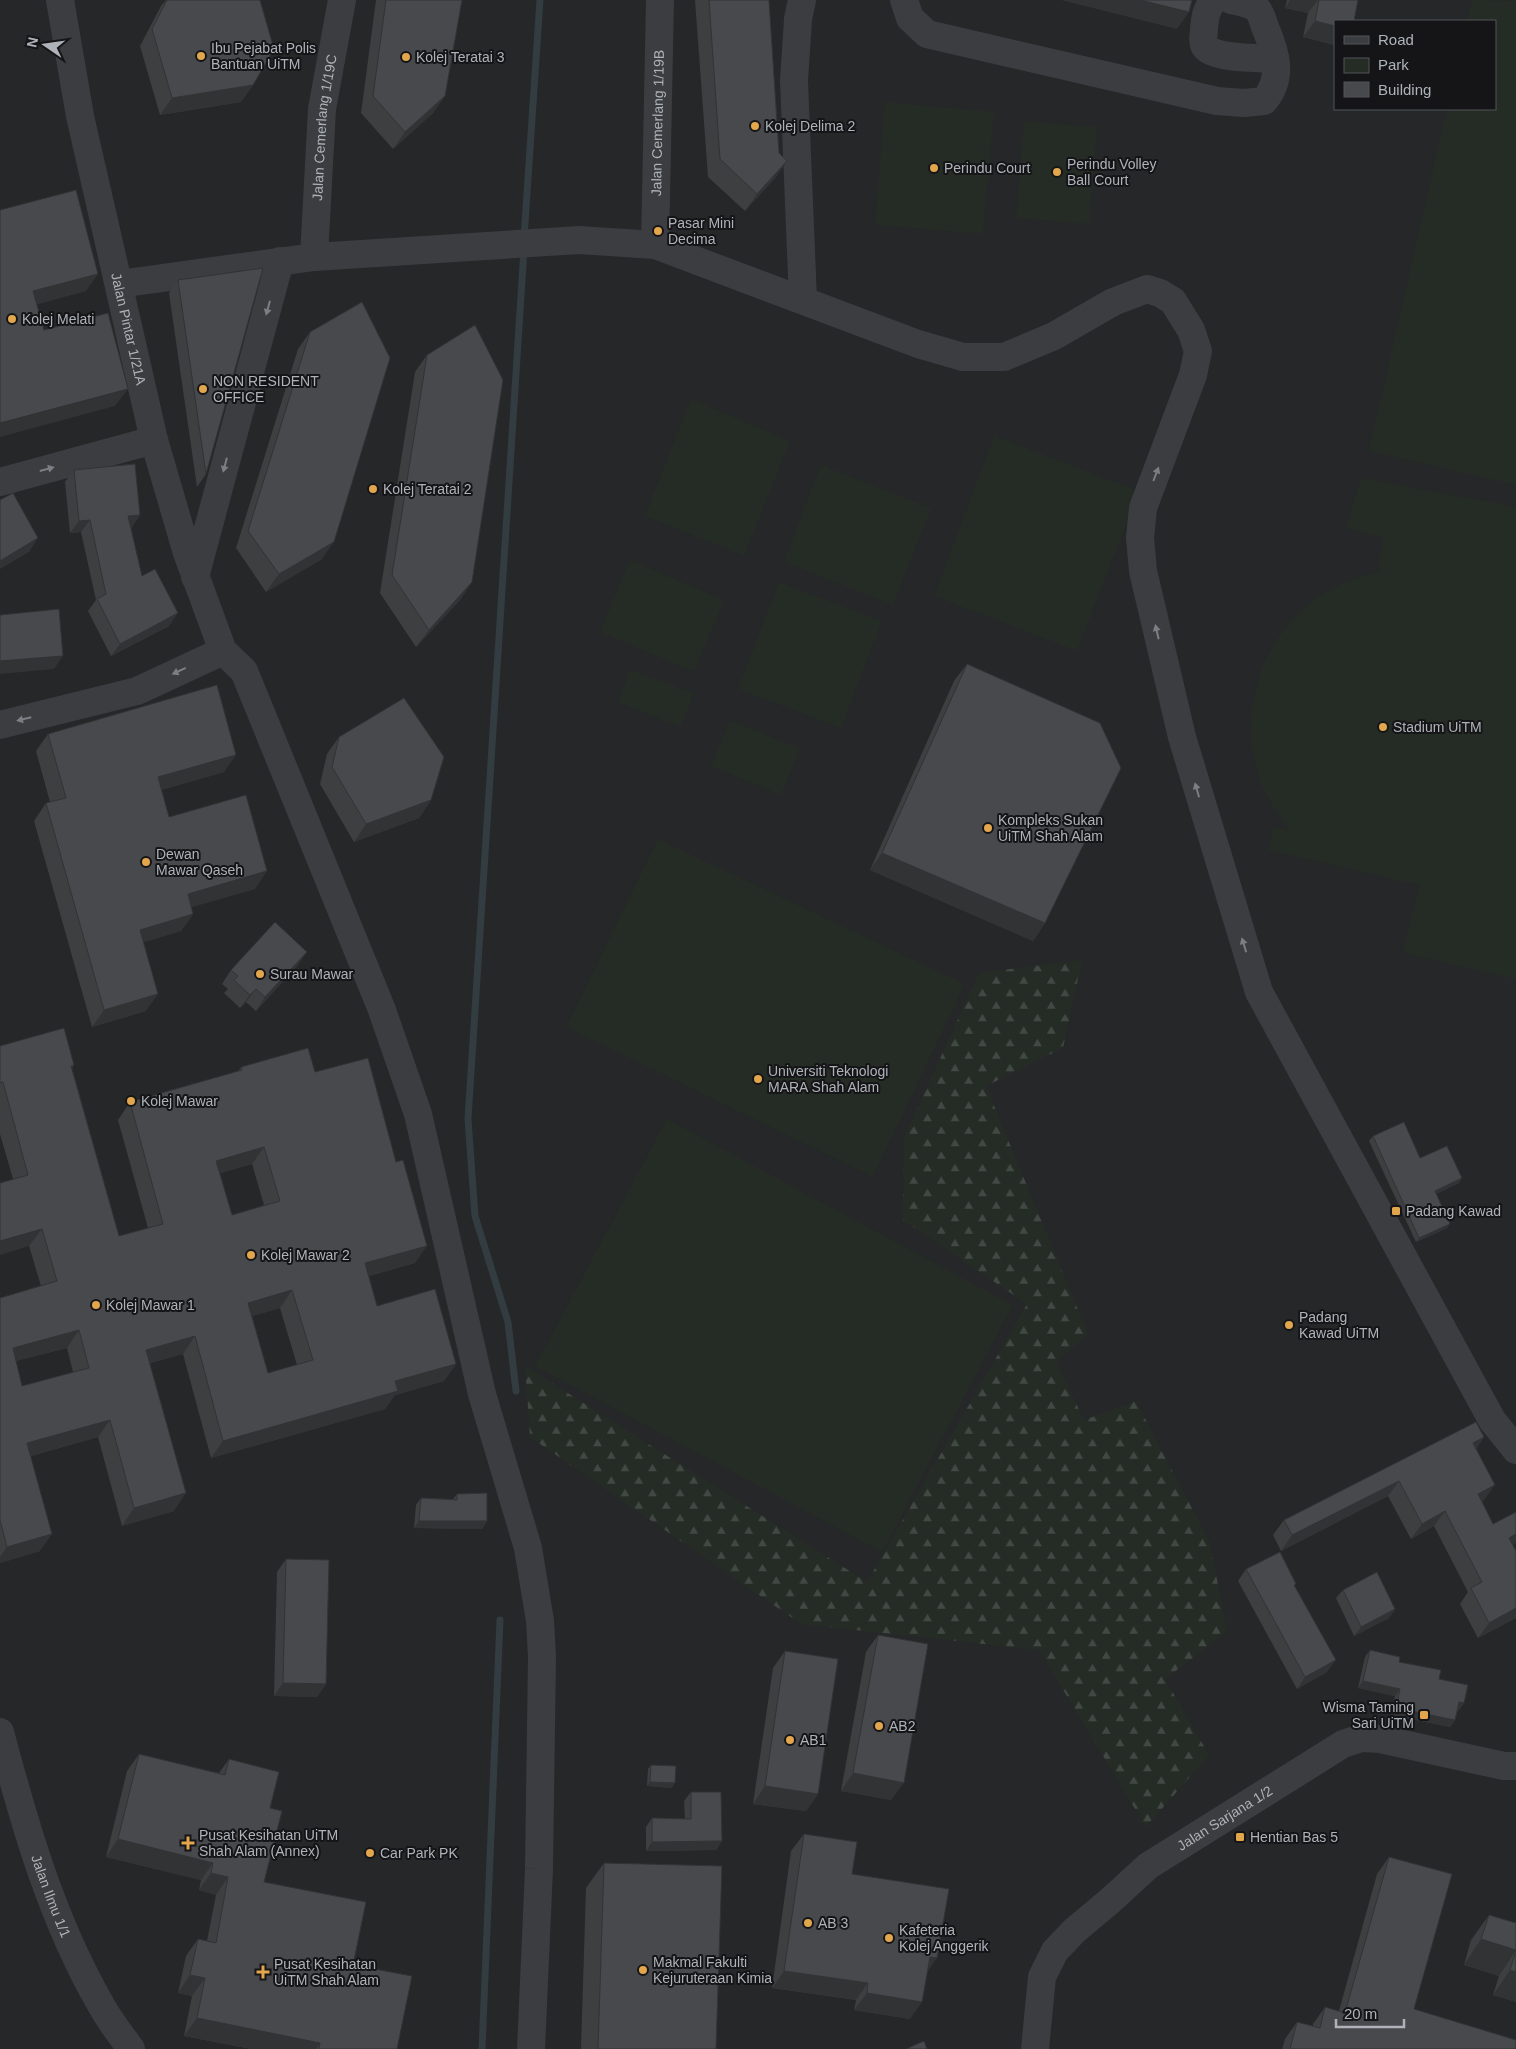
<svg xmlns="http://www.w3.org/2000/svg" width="1516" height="2049" font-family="Helvetica,sans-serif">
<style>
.built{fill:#262729;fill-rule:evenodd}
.forest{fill:url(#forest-firs)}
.green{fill:#252c25}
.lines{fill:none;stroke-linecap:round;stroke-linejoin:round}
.stream{stroke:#333c41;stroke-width:7}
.minor{stroke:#3c3d41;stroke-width:28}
.wall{fill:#3d3f41;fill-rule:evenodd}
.shaded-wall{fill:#323335}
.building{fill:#47494c;stroke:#323335;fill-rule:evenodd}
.oneway{fill:#7b7e84}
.poi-dot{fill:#e2a64d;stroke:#151517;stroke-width:2}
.labels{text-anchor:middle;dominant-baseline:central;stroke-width:4;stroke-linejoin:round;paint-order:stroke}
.poi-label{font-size:14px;fill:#aeb3ba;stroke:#151517;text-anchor:start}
.street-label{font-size:14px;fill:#aeb3ba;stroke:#151517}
</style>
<defs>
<pattern id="forest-firs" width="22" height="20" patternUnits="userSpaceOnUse" patternTransform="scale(1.25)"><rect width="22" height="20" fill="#252c25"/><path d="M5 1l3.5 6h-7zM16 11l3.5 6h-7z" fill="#424843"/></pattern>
</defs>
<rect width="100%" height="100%" fill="#1a1a1c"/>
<path class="built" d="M0,0H1516V2049H0ZM1335,21H1495V109H1335Z"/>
<polygon class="forest" points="1082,960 1063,1048 986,1086 1088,1334 1056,1362 1084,1420 1136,1401 1210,1543 1227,1632 1165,1679 1209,1755 1146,1827 1039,1650 801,1624 530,1437 525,1366 867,1582 1027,1304 903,1220 904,1138 979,973"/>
<g class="green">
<polygon points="1472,0 1516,1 1516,485 1369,451 1447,109 1495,109 1495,21 1467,21"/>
<polygon points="885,102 994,112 983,234 875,225"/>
<polygon points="1024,121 1097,127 1089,224 1016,218"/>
<polygon points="691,399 790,441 744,556 645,516"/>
<polygon points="994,436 1139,491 1077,651 934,596"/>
<polygon points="821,465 931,508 893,605 784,562"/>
<path d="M1361,478L1516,507V979L1403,953L1419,885L1268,850L1273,827L1290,830C1278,815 1267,799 1260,781C1234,708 1265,623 1335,587C1349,580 1364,576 1378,572L1383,538L1346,528Z"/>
<polygon points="630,560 724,600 694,672 600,632"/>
<polygon points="779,582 882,621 841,728 738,689"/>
<polygon points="630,670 694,693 680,727 618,702"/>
<polygon points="730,720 800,749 781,795 711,766"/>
<polygon points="658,839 965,984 873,1177 566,1027"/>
<polygon points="667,1119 1013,1305 882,1552 535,1366"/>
</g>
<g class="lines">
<g class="stream">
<polyline points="524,238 540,0"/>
<polyline points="516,1391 508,1322 475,1216 468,1119 524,249"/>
<polyline points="482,2049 500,1620"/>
</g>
<g class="minor">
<path id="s1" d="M60,0L80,116L154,440L187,553L223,651L244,671L382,1010L418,1114L482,1394L528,1548L540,1621L542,1656L539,1869L531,2049"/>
<polyline points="802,0 798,19 794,81 803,300"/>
<path d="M904,0L910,18L927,34L1217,101L1244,103L1264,101C1284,77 1276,53 1265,27C1263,21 1261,13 1257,9C1250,3 1240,2 1231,0"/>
<path d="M1214,0C1206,9 1205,17 1204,29C1204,34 1202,40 1204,45C1209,59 1261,58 1275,59"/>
<path id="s2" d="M655,245L660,0"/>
<path id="s3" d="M314,257L322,109L342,0"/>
<polyline points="119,284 314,257 579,240 655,245 918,344 963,357 1004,357 1054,336 1113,302 1147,289 1160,293 1173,301 1191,330 1198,351 1193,375 1143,508 1140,538 1143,571 1182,737 1259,992 1492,1420 1516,1450"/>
<polyline points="0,482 154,440"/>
<polyline points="195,577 280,261"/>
<polyline points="0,725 137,691 223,651"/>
<path id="s4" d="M0,1732C25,1826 52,1920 101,2005C109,2020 121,2035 131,2049"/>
<path id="s5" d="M1035,2049L1042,1977L1055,1951L1074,1931L1111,1900L1148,1866L1343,1744L1361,1738L1380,1739L1504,1766H1516"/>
</g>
</g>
<g class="wall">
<polygon points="166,0 260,0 253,85 241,102 160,115 140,46 161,6"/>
<polygon points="376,0 462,0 445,96 433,113 393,149 361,113"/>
<polygon points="695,0 769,0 779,153 787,161 775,178 745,211 708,177"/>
<polygon points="1287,0 1358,0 1335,21 1335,45 1303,37 1308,13 1285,8"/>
<polygon points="178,280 206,474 197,487 169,293"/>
<polygon points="310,332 322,559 266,592 236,548 298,349"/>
<polygon points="427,355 472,582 460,600 416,647 380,593 415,372"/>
<polygon points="74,470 140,515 132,527 131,528 142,576 169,626 111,656 88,611 96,600 81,532 70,533 65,482"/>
<polygon points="967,664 1045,923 1033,941 870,870 954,681"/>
<polygon points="48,734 224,772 161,790 169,817 255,889 191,907 193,914 181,931 144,942 146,1011 92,1027 34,821 46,803 50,802 36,751"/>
<polygon points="339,737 431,800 419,818 354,842 320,784 327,754"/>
<polygon points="298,965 256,1011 246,1002 240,1008 224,993 228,989 222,984 231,970"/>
<path d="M0,1046L74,1065L72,1068L119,1236L148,1228L118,1120L130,1102L238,1072L241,1067L315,1072L415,1263L369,1276L377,1306L456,1364L444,1381L395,1395L385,1409L211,1458L183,1354L150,1363L174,1511L122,1526L98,1437L31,1456L40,1551L0,1563V1298L41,1286L29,1246L13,1179L0,1134ZM252,1164L264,1205L232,1215L220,1173ZM280,1308L297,1365L268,1373L252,1316ZM67,1348L73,1372L22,1386L16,1361Z"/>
<polygon points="1373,1136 1420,1158 1462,1178 1459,1183 1436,1194 1447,1228 1416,1242 1369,1141"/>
<polygon points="1484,1437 1476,1449 1484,1500 1482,1502 1493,1524 1514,1545 1513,1546 1516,1551 1516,1618 1478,1638 1460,1604 1468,1592 1434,1526 1411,1539 1388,1496 1281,1551 1273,1535 1284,1520"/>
<polygon points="457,1494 487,1521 482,1529 414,1528 416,1505 421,1498 453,1499"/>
<polygon points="286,1559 326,1684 317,1697 274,1696 277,1572"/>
<polygon points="1246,1569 1294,1586 1327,1672 1297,1689 1238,1581"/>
<polygon points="1343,1590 1395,1609 1389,1618 1354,1636 1336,1598"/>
<polygon points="878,1635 891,1800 841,1791 866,1652"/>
<polygon points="1370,1650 1439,1679 1464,1703 1459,1710 1458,1710 1455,1720 1450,1727 1391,1715 1395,1696 1358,1688 1365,1657"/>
<polygon points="785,1651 818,1794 806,1811 753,1804 773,1668"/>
<polygon points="139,1754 219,1773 229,1759 270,1808 264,1882 353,1965 397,2049 251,2049 184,2036 192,1996 178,1993 186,1956 198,1939 207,1941 216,1895 199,1890 201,1880 106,1857 127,1771"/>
<polygon points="651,1765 672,1788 647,1786 648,1769"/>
<polygon points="691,1792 722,1841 716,1850 646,1851 646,1827 652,1818 685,1819 684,1801"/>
<polygon points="804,1834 852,1874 927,1973 910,2019 854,2010 856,2000 772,1988 791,1851"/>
<polygon points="1389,1857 1414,2009 1516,2049 1282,2049 1285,2039 1297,2022 1313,2026 1313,2024 1325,2007 1339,2011 1377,1874"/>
<polygon points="604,1863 716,2049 581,2049 586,1888"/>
<polygon points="1489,1915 1516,1923 1516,2002 1493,1995 1499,1976 1464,1965 1471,1940"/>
</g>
<g class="shaded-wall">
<polygon points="1061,0 1140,0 1189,12 1177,29"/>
<polygon points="1290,0 1318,0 1308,13 1285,8"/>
<polygon points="1315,21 1335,26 1335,45 1303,37"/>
<polygon points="253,85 241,102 160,115 172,98"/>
<polygon points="445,96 433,113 393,149 405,132"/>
<polygon points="787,161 775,178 745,211 757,194"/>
<polygon points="98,274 86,291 21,309 33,291"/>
<polygon points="128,389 115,406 0,437 0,423"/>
<polygon points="140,515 132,527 119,529 128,516"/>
<polygon points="90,520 81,532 70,533 79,521"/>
<polygon points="38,538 29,552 0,569 0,561"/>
<polygon points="334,542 322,559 266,592 279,574"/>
<polygon points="472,582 460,600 416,647 429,630"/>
<polygon points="178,613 169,626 111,656 120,644"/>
<polygon points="63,656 54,669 0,674 0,661"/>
<polygon points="236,755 224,772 146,794 158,777"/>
<polygon points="431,800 419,818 354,842 366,824"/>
<polygon points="882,853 1045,923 1033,941 870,870"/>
<polygon points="267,871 255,889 175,912 188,894"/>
<polygon points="193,914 181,931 128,947 140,930"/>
<polygon points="307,952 298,965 256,1011 265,997"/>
<polygon points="256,989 246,1002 240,1008 250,995"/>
<polygon points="158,994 146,1011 92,1027 104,1010"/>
<polygon points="264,1147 252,1164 204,1178 216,1161"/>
<polygon points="1462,1178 1459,1183 1432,1196 1435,1191"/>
<polygon points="1450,1224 1447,1228 1416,1242 1419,1238"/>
<polygon points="42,1229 29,1246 0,1255 0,1241"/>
<polygon points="427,1246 415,1263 353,1280 365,1263"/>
<polygon points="292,1290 280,1308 236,1321 248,1303"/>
<polygon points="79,1330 67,1348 0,1365 13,1348"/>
<polygon points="195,1336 183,1354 134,1367 146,1350"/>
<polygon points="456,1364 444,1381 395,1395 385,1409 211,1458 223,1441 395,1381"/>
<polygon points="110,1420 98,1437 15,1460 27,1443"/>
<polygon points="1484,1437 1473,1453 1473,1443"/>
<polygon points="1399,1481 1388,1496 1281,1551 1292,1535"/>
<polygon points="1495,1485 1484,1500 1467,1509 1478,1494"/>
<polygon points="186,1493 174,1511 122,1526 134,1508"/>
<polygon points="1445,1511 1434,1526 1411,1539 1422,1524"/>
<polygon points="419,1521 487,1521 482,1529 414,1528"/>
<polygon points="52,1534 40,1551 0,1563 0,1557 7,1547"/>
<polygon points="1516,1534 1516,1542 1514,1545 1498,1554 1509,1538"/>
<polygon points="1516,1608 1516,1618 1478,1638 1489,1623"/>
<polygon points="1395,1609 1389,1618 1354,1636 1361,1627"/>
<polygon points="1336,1660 1327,1672 1297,1689 1305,1677"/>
<polygon points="1363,1681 1400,1689 1395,1696 1358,1688"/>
<polygon points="283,1683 326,1684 317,1697 274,1696"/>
<polygon points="1459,1702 1464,1703 1459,1710 1454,1710"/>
<polygon points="1396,1708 1455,1720 1450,1727 1391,1715"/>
<polygon points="853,1773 904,1783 891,1800 841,1791"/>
<polygon points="650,1782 675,1783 672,1788 647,1786"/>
<polygon points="765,1786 818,1794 806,1811 753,1804"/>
<polygon points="118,1839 213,1863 201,1880 106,1857"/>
<polygon points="722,1841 716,1850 646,1851 652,1842"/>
<polygon points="211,1873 228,1877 216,1895 199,1890"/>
<polygon points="1481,1939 1516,1950 1499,1976 1464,1965"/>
<polygon points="930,1957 937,1958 925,1975"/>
<polygon points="1510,1970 1516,1972 1516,2002 1493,1995"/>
<polygon points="784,1971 868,1983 856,2000 772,1988"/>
<polygon points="190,1975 205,1978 192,1996 178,1993"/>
<polygon points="867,1993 922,2002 910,2019 854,2010"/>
<polygon points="197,2018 320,2043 316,2049 251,2049 184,2036"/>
</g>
<g class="building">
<polygon points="167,0 260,0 274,49 253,85 172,98 152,29"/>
<polygon points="386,0 462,0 445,96 405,132 373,96"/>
<polygon points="709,0 769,0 779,153 787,161 757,194 720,159"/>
<polygon points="1140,0 1192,0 1189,12"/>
<polygon points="1319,0 1358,0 1354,21 1335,21 1335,26 1315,21"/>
<polygon points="76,190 98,274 33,291 44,330 108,313 128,389 0,423 0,210"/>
<polygon points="263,268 206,474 178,280"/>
<polygon points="362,302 390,358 334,542 279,574 248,531 310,332"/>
<polygon points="475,325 503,380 472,582 429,630 392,575 427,355"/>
<polygon points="135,464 140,515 128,516 142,576 155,569 178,613 120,644 97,599 106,594 90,520 79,521 74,470"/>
<polygon points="13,493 38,538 0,561 0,500"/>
<polygon points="59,609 63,656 0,661 0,615"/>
<polygon points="967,664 1100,723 1121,768 1045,923 882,853"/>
<polygon points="217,685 236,755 158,777 169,817 246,795 267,871 188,894 193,914 140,930 158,994 104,1010 46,803 66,798 48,734"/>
<polygon points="404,698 444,757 431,800 366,824 332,767 339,737"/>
<polygon points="275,922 307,952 265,997 256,989 250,995 234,980 238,976 231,970"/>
<path d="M64,1028L74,1065L71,1066L119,1236L163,1224L130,1102L242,1070L241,1067L308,1048L315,1072L368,1058L396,1162L403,1160L427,1246L365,1263L377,1306L435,1289L456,1364L395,1381L398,1391L223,1441L195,1336L146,1350L186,1493L134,1508L110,1420L27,1443L52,1534L7,1547L0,1520V1298L57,1281L42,1229L0,1241V1183L28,1175L3,1082L0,1083V1046ZM264,1147L280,1201L232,1215L216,1161ZM292,1290L313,1360L268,1373L248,1303ZM79,1330L89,1368L22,1386L13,1348Z"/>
<polygon points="1404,1122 1420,1158 1447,1146 1462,1178 1435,1191 1450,1224 1419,1238 1373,1136"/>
<polygon points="1476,1422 1484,1437 1473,1443 1495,1485 1478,1494 1493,1524 1516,1512 1516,1534 1509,1538 1516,1551 1516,1608 1489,1623 1471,1588 1482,1582 1445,1511 1422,1524 1399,1481 1292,1535 1284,1520"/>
<polygon points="487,1493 487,1521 419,1521 421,1498 457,1500 457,1494"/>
<polygon points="1280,1552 1296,1584 1294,1585 1336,1660 1305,1677 1246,1569"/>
<polygon points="286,1559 329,1560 326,1684 283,1683"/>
<polygon points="1377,1572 1395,1609 1361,1627 1343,1590"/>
<polygon points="878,1635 928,1644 904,1783 853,1773"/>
<polygon points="1370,1650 1400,1657 1399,1662 1441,1670 1439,1679 1468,1685 1464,1703 1459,1702 1455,1720 1396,1708 1400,1689 1363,1681"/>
<polygon points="785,1651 838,1659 818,1794 765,1786"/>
<polygon points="139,1754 225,1775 229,1759 279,1772 270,1808 282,1811 264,1882 366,1902 353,1965 412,1976 397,2049 319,2049 320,2043 197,2018 205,1978 190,1975 198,1939 216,1943 228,1877 211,1873 213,1863 118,1839"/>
<polygon points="651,1765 676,1766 675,1783 650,1782"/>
<polygon points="691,1792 721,1792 722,1841 652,1842 652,1818 691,1819"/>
<polygon points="804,1834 857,1842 852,1874 949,1889 937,1958 930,1957 922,2002 867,1993 868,1983 784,1971"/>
<polygon points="1389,1857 1452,1874 1414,2009 1516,2040 1516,2049 1290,2049 1297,2022 1320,2028 1325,2007 1345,2013"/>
<polygon points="604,1863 722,1866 716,2049 598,2049"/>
<polygon points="1489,1915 1516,1923 1516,1950 1481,1939"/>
<polygon points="1516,1951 1516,1972 1510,1970"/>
<polygon points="924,2041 927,2049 906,2049"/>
</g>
<defs><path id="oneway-solid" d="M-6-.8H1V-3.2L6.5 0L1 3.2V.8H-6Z" transform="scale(1.25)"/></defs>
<g class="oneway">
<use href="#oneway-solid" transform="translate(268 308) rotate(105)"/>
<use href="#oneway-solid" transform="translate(225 465) rotate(105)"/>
<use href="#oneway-solid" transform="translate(47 469) rotate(-15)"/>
<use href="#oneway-solid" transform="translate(1156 474) rotate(-69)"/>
<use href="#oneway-solid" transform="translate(1157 632) rotate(-103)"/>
<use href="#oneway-solid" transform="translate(179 671) rotate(155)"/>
<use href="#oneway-solid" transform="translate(24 719) rotate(166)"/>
<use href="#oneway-solid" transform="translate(1197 790) rotate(-106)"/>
<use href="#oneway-solid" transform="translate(1244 945) rotate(-107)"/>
</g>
<g class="poi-dot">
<circle cx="201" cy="56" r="5"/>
<circle cx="406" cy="57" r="5"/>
<circle cx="755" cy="126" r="5"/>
<circle cx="934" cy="168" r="5"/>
<circle cx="1057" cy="172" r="5"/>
<circle cx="658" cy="231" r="5"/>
<circle cx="12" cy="319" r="5"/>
<circle cx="203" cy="389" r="5"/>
<circle cx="373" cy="489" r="5"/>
<circle cx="1383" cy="727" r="5"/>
<circle cx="988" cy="828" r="5"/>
<circle cx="146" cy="862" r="5"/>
<circle cx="260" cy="974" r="5"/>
<circle cx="758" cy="1079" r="5"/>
<circle cx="131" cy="1101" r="5"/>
<rect x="1391" y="1206" width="10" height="10" rx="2.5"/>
<circle cx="251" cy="1255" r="5"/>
<circle cx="96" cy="1305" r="5"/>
<circle cx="1289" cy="1325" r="5"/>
<rect x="1419" y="1710" width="10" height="10" rx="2.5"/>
<circle cx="879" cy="1726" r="5"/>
<circle cx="790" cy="1740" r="5"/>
<rect x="1235" y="1832" width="10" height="10" rx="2.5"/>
<path d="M185.5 1835.5h5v5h5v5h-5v5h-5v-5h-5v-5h5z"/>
<circle cx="370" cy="1853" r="5"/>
<circle cx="808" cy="1923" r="5"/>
<circle cx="889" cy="1938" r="5"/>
<circle cx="643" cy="1970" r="5"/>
<path d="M260.5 1964.5h5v5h5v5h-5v5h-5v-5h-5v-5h5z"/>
</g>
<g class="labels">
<g class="poi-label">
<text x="211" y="48">Ibu Pejabat Polis<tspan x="211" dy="16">Bantuan UiTM</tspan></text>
<text x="416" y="57">Kolej Teratai 3</text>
<text x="765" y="126">Kolej Delima 2</text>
<text x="1067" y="164">Perindu Volley<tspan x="1067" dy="16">Ball Court</tspan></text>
<text x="944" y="168">Perindu Court</text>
<text x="668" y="223">Pasar Mini<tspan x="668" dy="16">Decima</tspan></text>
<text x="22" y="319">Kolej Melati</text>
<text x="213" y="381">NON RESIDENT<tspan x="213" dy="16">OFFICE</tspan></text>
<text x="383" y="489">Kolej Teratai 2</text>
<text x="1393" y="727">Stadium UiTM</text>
<text x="998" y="820">Kompleks Sukan<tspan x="998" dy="16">UiTM Shah Alam</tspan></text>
<text x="156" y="854">Dewan<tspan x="156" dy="16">Mawar Qaseh</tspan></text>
<text x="270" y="974">Surau Mawar</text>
<text x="768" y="1071">Universiti Teknologi<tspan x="768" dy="16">MARA Shah Alam</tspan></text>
<text x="141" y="1101">Kolej Mawar</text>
<text x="1406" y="1211">Padang Kawad</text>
<text x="261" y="1255">Kolej Mawar 2</text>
<text x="106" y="1305">Kolej Mawar 1</text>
<text x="1299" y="1317">Padang<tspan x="1299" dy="16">Kawad UiTM</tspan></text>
<text x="1414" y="1707" text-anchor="end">Wisma Taming<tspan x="1414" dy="16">Sari UiTM</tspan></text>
<text x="889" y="1726">AB2</text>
<text x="800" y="1740">AB1</text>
<text x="199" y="1835">Pusat Kesihatan UiTM<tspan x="199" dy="16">Shah Alam (Annex)</tspan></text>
<text x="1250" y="1837">Hentian Bas 5</text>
<text x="380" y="1853">Car Park PK</text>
<text x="818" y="1923">AB 3</text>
<text x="899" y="1930">Kafeteria<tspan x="899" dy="16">Kolej Anggerik</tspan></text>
<text x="653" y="1962">Makmal Fakulti<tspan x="653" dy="16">Kejuruteraan Kimia</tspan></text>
<text x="274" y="1964">Pusat Kesihatan<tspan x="274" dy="16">UiTM Shah Alam</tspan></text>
</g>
<g class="street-label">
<text stroke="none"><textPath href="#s2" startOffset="122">Jalan Cemerlang 1/19B</textPath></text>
<text stroke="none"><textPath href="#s3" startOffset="130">Jalan Cemerlang 1/19C</textPath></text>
<text stroke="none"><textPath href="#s1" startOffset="336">Jalan Pintar 1/21A</textPath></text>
<text stroke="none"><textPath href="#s5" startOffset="318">Jalan Sarjana 1/2</textPath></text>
<text stroke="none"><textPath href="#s4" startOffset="172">Jalan Ilmu 1/1</textPath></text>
</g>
</g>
<rect x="1334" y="20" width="162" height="90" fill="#151517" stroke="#525458"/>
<rect x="1344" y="36" width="25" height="8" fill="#3c3d41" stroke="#525458"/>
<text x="1378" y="45" font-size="15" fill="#aeb3ba">Road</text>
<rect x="1344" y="58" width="25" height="15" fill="#252c25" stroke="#525458"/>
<text x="1378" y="70" font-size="15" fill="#aeb3ba">Park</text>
<rect x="1344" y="82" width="25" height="15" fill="#47494c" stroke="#525458"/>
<text x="1378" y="95" font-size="15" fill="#aeb3ba">Building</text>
<g transform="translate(45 45) rotate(283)" stroke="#151517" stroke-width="4" paint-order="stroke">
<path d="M0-4L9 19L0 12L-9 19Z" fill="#aeb3ba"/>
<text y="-8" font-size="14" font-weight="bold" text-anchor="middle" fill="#aeb3ba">N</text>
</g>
<path d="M1336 2019v8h68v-8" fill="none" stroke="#aeb3ba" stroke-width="2.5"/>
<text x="1344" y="2019" font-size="15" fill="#aeb3ba" stroke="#151517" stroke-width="4" paint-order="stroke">20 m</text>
</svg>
